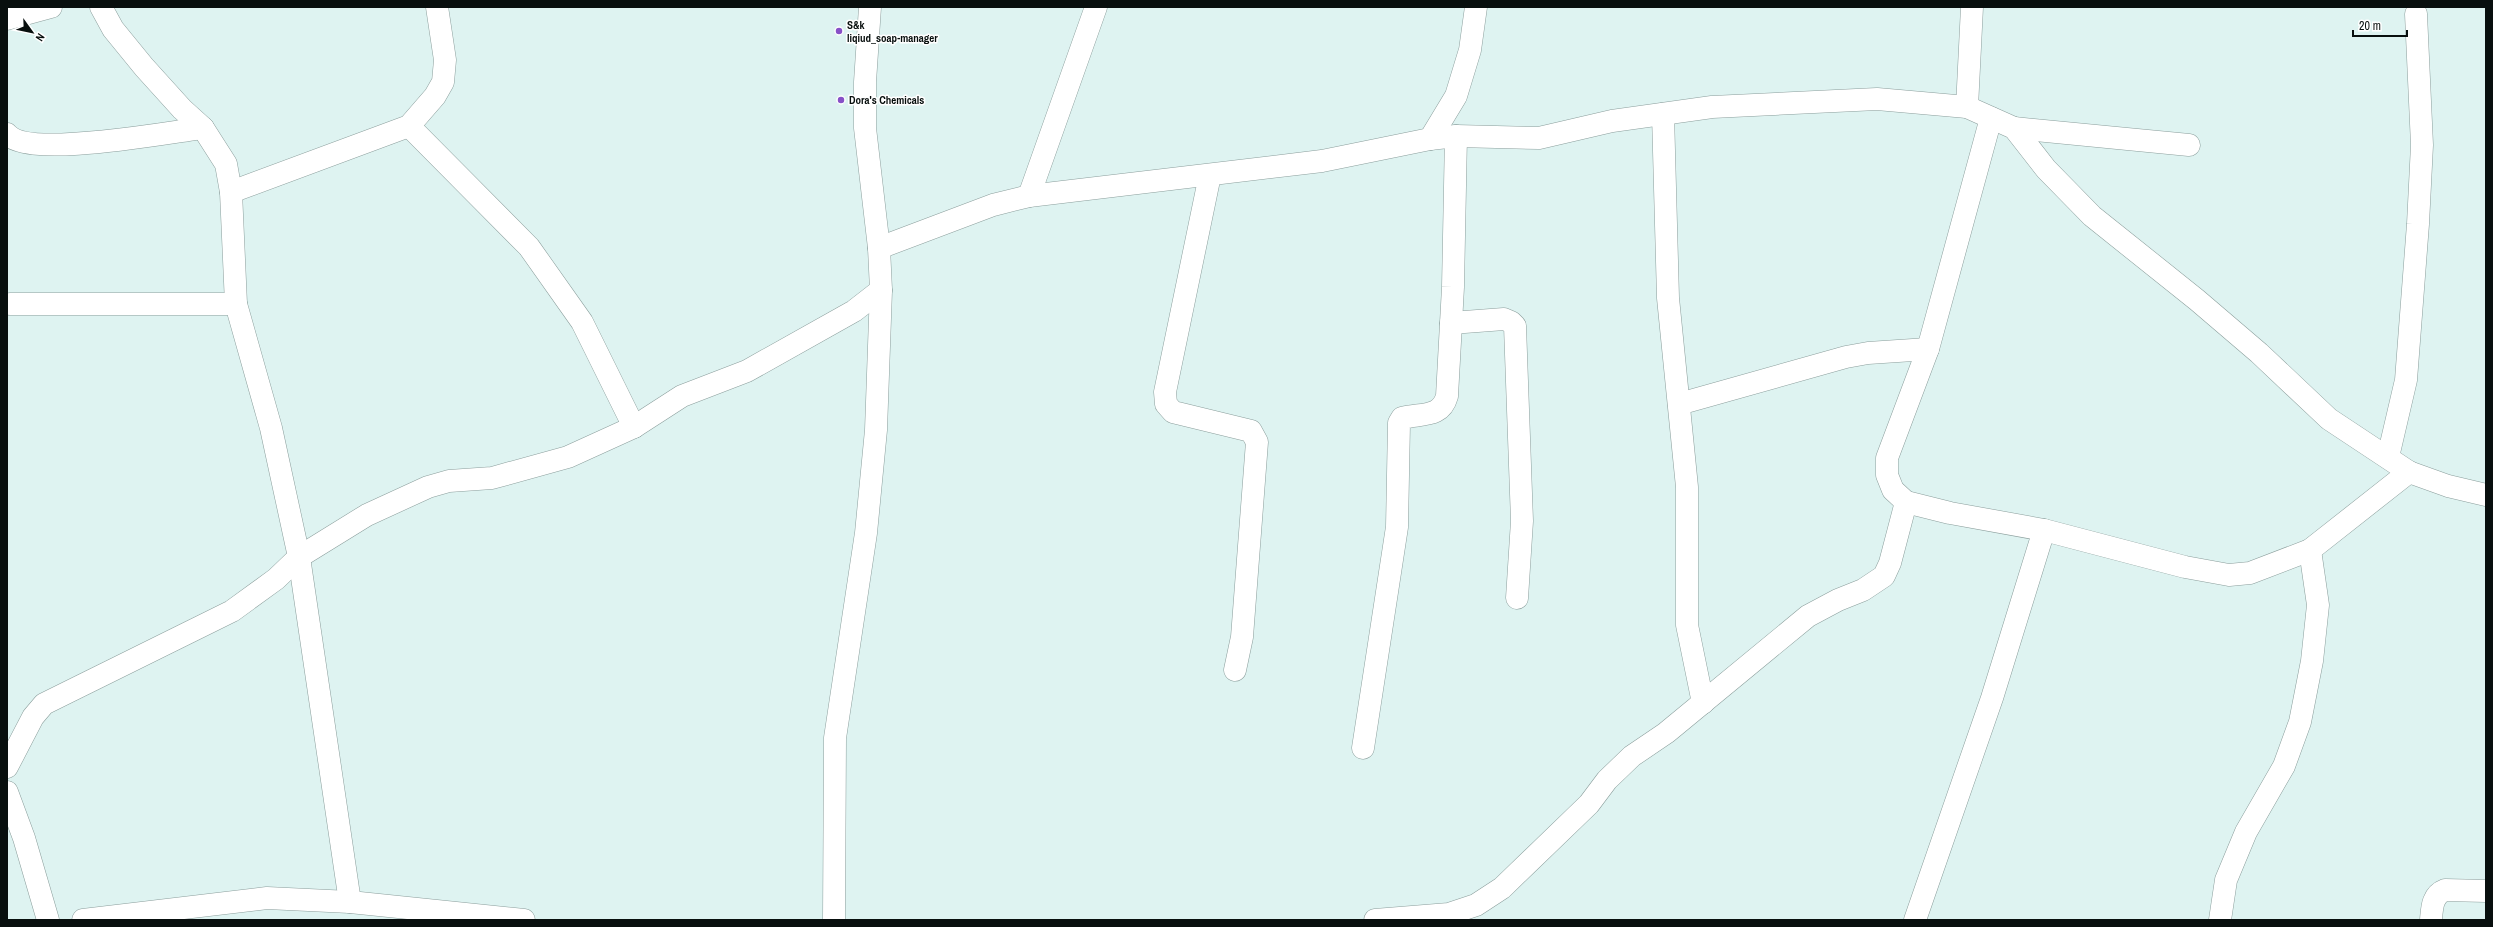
<svg xmlns="http://www.w3.org/2000/svg" width="2493" height="927" font-family="'Archivo Narrow',sans-serif">
<style>
.lines{fill:none;stroke-linecap:round;stroke-linejoin:round}
.minor-casing{stroke:#8b9e9c;stroke-width:23}
.minor{stroke:#fff;stroke-width:22}
.poi-dot{fill:#8750c7;stroke:#fff;stroke-width:1.5}
.labels{text-anchor:middle;dominant-baseline:central;stroke-width:3;stroke-linejoin:round;paint-order:stroke}
.poi-label{font-size:11px;font-weight:bold;fill:#080f0e;stroke:#fff;text-anchor:start}
</style>
<rect width="100%" height="100%" fill="#def3f1"/>
<g class="lines">
<defs>
<g id="minor">
<polyline points="101,7 113,29 144,67 182,109 203,128 226,164 231,192 236,304 271,428 299,557 350,902"/>
<polyline points="7,19 51,7"/>
<polyline points="1967,107 1972,7"/>
<polyline points="1663,114 1668,298 1687,487 1687,625 1703,703"/>
<polyline points="1991,118 1928,349 1887,458 1887,475 1893,490 1906,502 1950,513 2044,530 2185,567 2229,575 2250,573 2310,550 2409,472"/>
<polyline points="409,126 529,247 582,322 634,427"/>
<polyline points="2014,128 2189,145"/>
<path d="M7,134C29,159 168,132 203,128"/>
<polyline points="1430,139 1456,96 1470,50 1476,7"/>
<polyline points="1210,175 1165,392 1166,404 1173,412 1251,431 1257,442 1242,637 1235,670"/>
<polyline points="231,192 409,126 435,96 443,82 445,60 437,7"/>
<polyline points="1029,196 1096,7"/>
<polyline points="879,248 993,205 1029,196 1322,161 1430,139 1456,136 1539,138 1612,121 1712,107 1877,99 1967,107 2014,128 2046,169 2092,216 2197,300 2259,353 2329,419 2409,472 2448,486 2486,495"/>
<polyline points="10,304 236,304"/>
<polyline points="1451,323 1504,319 1511,322 1515,326 1522,521 1517,598"/>
<polyline points="1679,404 1846,357 1868,353 1928,349"/>
<polyline points="2388,457 2406,380 2418,224 2422,145 2416,14"/>
<path d="M1363,748L1397,527L1399,423L1402,418C1422,413 1441,418 1447,396L1453,287L1456,136"/>
<polyline points="7,767 33,717 44,704 232,611 276,579 299,557 367,515 428,487 449,481 492,478 568,457 634,427 682,396 747,371 854,311 881,290"/>
<polyline points="7,792 24,838 48,920"/>
<polyline points="83,920 267,898 350,902 524,920"/>
<polyline points="834,920 835,738 866,533 876,430 881,290 879,248 865,128 865,82 870,7"/>
<polyline points="1375,920 1449,914 1476,905 1502,888 1589,804 1607,780 1632,756 1666,733 1808,616 1838,600 1863,590 1884,576 1890,563 1906,502"/>
<polyline points="1915,920 1992,698 2044,530"/>
<polyline points="2220,920 2226,880 2246,832 2284,766 2300,722 2312,661 2318,605 2310,550"/>
<path d="M2431,920C2432,908 2432,895 2445,890L2486,891"/>
</g>
</defs>
<use href="#minor" class="minor-casing"/>
<use href="#minor" class="minor"/>
</g>
<g class="poi-dot">
<circle cx="839" cy="31" r="4"/>
<circle cx="841" cy="100" r="4"/>
</g>
<g class="labels">
<g class="poi-label">
<text x="847" y="25">S&amp;k<tspan x="847" dy="13">liqiud_soap-manager</tspan></text>
<text x="849" y="100">Dora's Chemicals</text>
</g>
</g>
<rect width="2493" height="927" fill="none" stroke="#080f0e" stroke-width="16"/>
<g transform="translate(32 32) rotate(123)" stroke="#ffffff" stroke-width="3" paint-order="stroke">
<path d="M0-3L7 15L0 10L-7 15Z" fill="#080f0e"/>
<text y="-6" font-size="11" font-weight="bold" text-anchor="middle" fill="#080f0e">N</text>
</g>
<path d="M2353 30v6h54v-6" fill="none" stroke="#080f0e" stroke-width="2"/>
<text x="2359" y="30" font-size="12" fill="#080f0e" stroke="#ffffff" stroke-width="3" paint-order="stroke">20 m</text>
</svg>
